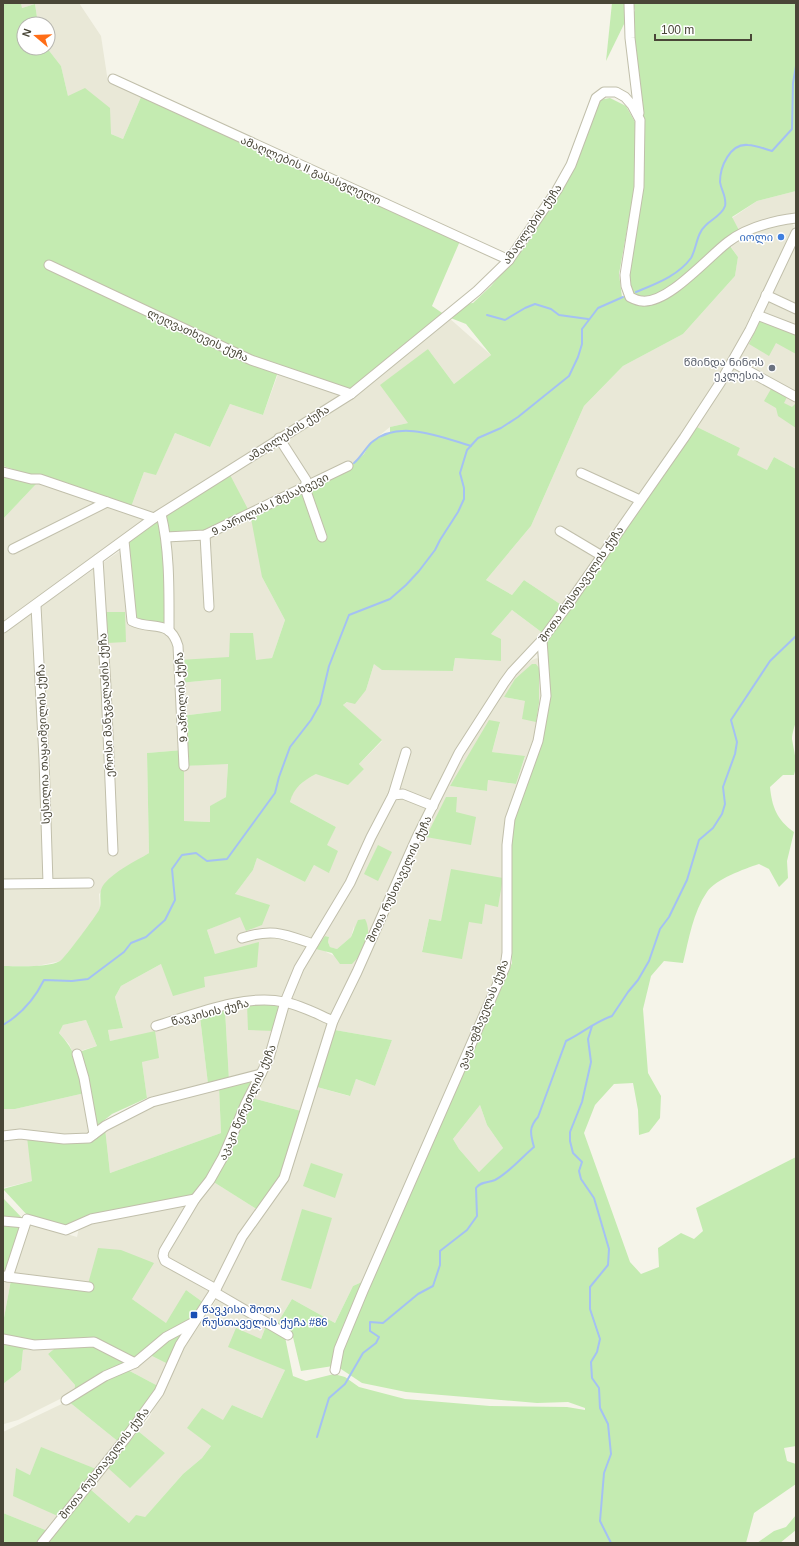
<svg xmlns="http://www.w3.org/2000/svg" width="799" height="1546" font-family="Arial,'Noto Sans Georgian',sans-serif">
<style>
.residential{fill:#e9e8d7;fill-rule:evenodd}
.green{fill:#c4ebb1;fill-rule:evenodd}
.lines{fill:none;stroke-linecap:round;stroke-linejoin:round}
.stream{stroke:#a4c1f3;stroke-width:2}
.minor-casing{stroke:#c1bfab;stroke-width:11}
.minor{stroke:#fff;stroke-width:9}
.shop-dot{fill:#3f7fe0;stroke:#fff;stroke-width:1.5}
.worship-dot{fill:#6b7280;stroke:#fff;stroke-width:1.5}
.transit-dot{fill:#1a4fb4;stroke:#fff;stroke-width:1.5}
.labels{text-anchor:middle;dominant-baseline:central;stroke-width:3;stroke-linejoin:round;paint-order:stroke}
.street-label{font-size:11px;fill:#494637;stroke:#fff}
.shop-label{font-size:11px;fill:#366cbe;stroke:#fff;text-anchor:end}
.worship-label{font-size:11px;fill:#5b616d;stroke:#fff;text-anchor:end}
.transit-label{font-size:11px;fill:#164399;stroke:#fff;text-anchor:start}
</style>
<rect width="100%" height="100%" fill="#f5f4e9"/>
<g class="residential">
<polygon points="21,3 79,3 101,36 108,82 141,97 123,139 111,134 68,96 61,66 47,48 48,24 38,24 35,4 22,8"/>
<polygon points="796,191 796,215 740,232 732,218 757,201"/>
<polygon points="791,222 794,226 792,236 749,328 686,429 563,606 524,580 512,595 486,580 531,526 584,406 623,366 683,334 735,276 738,257 731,247 743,237 777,224"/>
<polygon points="796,241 796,469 774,457 767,470 736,455 740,448 697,427 751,334"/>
<polygon points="448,317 491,355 454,384 428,349 408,423 390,427 370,443 364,454 262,577 285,620 272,658 256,661 231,633 229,657 179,683 221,679 221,711 181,716 183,750 147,753 149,853 123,869 99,894 100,908 94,920 61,961 37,966 3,966 3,633 124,548 166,537 228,471 333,405"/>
<polygon points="278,374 341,395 155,513 131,507 144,472 156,474 175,433 210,447 230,404 263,415"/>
<polygon points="37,483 148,519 3,623 3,519"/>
<polygon points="512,610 544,634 516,664 432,799 429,801 390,794 349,882 283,998 260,995 245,998 152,1025 153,1029 200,1017 208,1084 147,1098 142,1062 155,1032 110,1041 108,1030 123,1028 115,997 121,986 161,964 204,977 215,954 207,930 240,916 235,894 253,870 257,858 305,882 314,865 330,872 326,845 336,827 290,802 293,791 305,780 316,774 364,769 359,764 382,741 343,705 366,690 374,664 453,671 455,658 500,661 491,634"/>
<path d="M537,658L540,661L543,696L502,964L364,1281L353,1286L335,1323L292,1299L277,1324L221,1290L317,1087L349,1096L356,1079L375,1086L392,1040L335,1030L337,1023L414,850L468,748L512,677L532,660ZM539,668V703L536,722L525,701L504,697ZM500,723L492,752L525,757L516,784L488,780L487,791L450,786ZM503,879L485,904L469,922L422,951L429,919L441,921Z"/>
<polygon points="228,763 226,797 211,806 210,822 184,821 184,766"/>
<path d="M402,798L427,807L341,1001L332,1014L326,1015L288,1000L299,971L394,802ZM354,926L352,964L326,952L325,936L329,937L328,942L330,947L337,949L351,937Z"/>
<polygon points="247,1004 274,1031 259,1072 229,1080 225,1010"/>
<polygon points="288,1006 328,1024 301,1111 252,1098"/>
<polygon points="86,1020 97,1046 73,1053 69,1044 59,1033 63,1025"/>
<polygon points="219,1087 221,1133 110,1173 105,1128 153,1104"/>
<polygon points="85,1093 91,1127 88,1133 84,1136 64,1138 32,1181 3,1188 3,1109 15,1109"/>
<polygon points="480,1105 487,1125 503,1148 479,1172 459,1149 453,1139"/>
<polygon points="212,1181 258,1210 215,1285 167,1259 168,1247 196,1200"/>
<polygon points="190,1203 158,1258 212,1291 204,1303 186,1290 167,1324 132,1299 88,1284 11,1274 29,1223 77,1237 79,1228 91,1222"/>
<polygon points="3,1278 11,1280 3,1323"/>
<polygon points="217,1299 266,1326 261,1339 285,1370 262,1418 232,1405 211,1446 202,1458 183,1474 145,1517 129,1523 90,1489 108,1468 165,1453 138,1431 149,1418 184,1348"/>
<polygon points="59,1345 48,1354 75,1385 74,1392 18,1420 4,1424 3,1384 21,1370 23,1350"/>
<polygon points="148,1354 168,1364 158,1386 126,1369"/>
<polygon points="68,1401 120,1443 96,1469 30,1475 16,1469 60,1517 48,1531 3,1513 3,1432"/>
</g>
<g class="green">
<path d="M3,3H21L22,8L35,4L38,24H24V48H47L61,66L68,96L85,88L110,108L111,134L123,139L141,97L460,241L432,306L448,317L463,304L473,303L491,286L526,245L559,194L599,100L610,98L626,106L635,122L637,174L619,274L622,297H662L727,242L738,257L735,276L683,334L623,366L584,406L531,526L486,580L512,595L524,580L563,606L544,634L512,610L491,634L501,639V661L455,658L453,671L382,670L374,664L366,690L355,704L347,702L343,705L382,740L359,764L364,769L348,785L316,774C303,781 294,787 290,802L336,827L327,845L338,851L329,873L314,865L305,882L257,858L253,870L235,894L270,905L262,925L246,931L240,917L207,930L215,954L259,942L257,967L204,977L205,987L173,996L161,964L121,986L115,997L123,1028L108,1030L110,1041L155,1031L159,1058L142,1062L147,1098L112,1114L97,1126L79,1052L97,1046L86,1020L63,1025L59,1033C75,1050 82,1070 85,1093L15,1109H3V966C18,966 48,968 60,961C64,959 96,916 99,910C103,902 97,893 104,884C115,871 134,862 149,853L147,753L183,750L181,716L221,711V679L179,683V660L229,657L230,633H253L256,660L272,658L285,620L262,577L250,513L205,535L166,537L169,631L136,623L124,541L228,471L250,513L354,463L364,454L370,443L390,432V427L408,423L380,385L428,349L454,384L491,355L466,324L448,317L351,394L279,369L263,415L230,404L210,447L175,433L156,475L144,472L131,507L3,466ZM228,764L226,797L210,806V822L184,821V766Z"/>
<polygon points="612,3 625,3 626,20 606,61"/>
<polygon points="633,3 796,3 796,191 757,201 732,217 740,232 670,289 646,298 632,296 627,277 643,167 631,14 635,11"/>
<polygon points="761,318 796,334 796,354 776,343 769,356 749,344"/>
<polygon points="771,389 787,397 784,403 792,407 796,403 796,428 778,416 776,408 764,401"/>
<path d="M697,427L740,448L737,455L767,470L774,457L796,469V720C795,726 792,733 792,739C794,752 798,762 794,775H783L770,787C772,807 777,820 794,832L787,861L788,878L779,887L769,869L759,864C744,869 716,879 707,892C693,912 689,939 683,963L664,961L651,976L643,1009L648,1073L661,1096L660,1118L649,1132L639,1135L638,1110L633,1083L614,1084L595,1105L584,1133L630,1262L641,1274L659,1267L658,1248L681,1233L694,1239L703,1231L696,1208L796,1157V1446L784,1448L787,1461L796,1464V1484L754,1513L746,1543H46L90,1489L129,1523L136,1515L145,1517L183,1474L202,1458L211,1446L187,1428L202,1408L223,1420L232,1405L262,1418L285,1370L228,1347L236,1328L261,1339L266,1326L285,1337L293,1376L306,1381L334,1374L345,1377L359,1387L405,1399L490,1406L567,1407L585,1410V1408L568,1402L537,1403L406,1392L362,1383L338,1367L342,1348L512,963L510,847L515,812L538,750L547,641ZM480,1105L487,1125L503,1148L479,1172L459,1149L453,1139Z"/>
<polygon points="3,468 37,483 3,519"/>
<polygon points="106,612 125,612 126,642 107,643"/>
<polygon points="532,664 536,664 539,668 539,703 536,722 522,719 525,701 504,697 515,679"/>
<polygon points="489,720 500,722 492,752 525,756 516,784 488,780 487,791 450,786"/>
<polygon points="446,797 457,797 456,812 476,817 471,845 426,837"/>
<polygon points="378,845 392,852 378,881 364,874"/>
<polygon points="451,869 503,878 498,907 485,904 482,924 469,922 462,959 422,952 429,919 441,921"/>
<path d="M365,919C373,934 364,953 352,964H340L332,953L316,949L325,936L329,937L328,942L330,947L337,949L351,937L358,920Z"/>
<polygon points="247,1004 282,1004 274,1031 248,1030"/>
<polygon points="225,1010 229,1080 208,1084 200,1017"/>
<polygon points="335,1030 392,1040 375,1086 356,1079 350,1096 317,1087"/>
<polygon points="255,1081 210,1175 193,1196 64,1228 28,1216 3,1189 32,1181 27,1137 71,1144 90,1141 105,1128 110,1173 221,1133 219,1087"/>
<polygon points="252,1098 301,1111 281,1178 258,1210 212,1181"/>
<polygon points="311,1163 343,1174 335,1198 303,1186"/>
<polygon points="3,1198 24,1220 3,1218"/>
<polygon points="302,1209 332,1218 311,1289 281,1280"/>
<polygon points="3,1223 22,1225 6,1273 3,1273"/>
<polygon points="98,1248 121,1250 154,1263 132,1299 166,1323 186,1290 204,1303 191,1321 134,1360 94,1339 23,1350 21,1370 3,1384 3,1323 11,1280 91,1291 93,1289 88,1284"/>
<polygon points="364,1281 333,1366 301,1371 292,1333 277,1324 292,1299 335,1323 353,1286"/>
<polygon points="179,1335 183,1336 168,1364 148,1354 156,1347"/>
<polygon points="92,1344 130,1363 74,1392 75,1385 48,1354 59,1345"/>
<polygon points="126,1369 158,1386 120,1443 68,1401"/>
<polygon points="138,1431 165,1453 130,1488 108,1468"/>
<polygon points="41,1447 96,1469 60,1517 13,1496 16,1468 30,1475"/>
<polygon points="3,1513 48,1531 38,1543 3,1543"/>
<polygon points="796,1515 796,1530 780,1543 757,1543 774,1531 786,1527"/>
</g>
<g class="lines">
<g class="stream">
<path d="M636,292C655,284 678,276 691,258C697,248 696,234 706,225C712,219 722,215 725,206C727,197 721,190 720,182C720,167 730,143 748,145C756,145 764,149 772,151L792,129L793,83L796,66"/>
<polyline points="487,315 505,320 525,308 535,304 551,309 559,315 588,319"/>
<path d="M354,463C361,457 367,446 372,442C399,419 441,437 471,446"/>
<path d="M3,1025C22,1014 34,1000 44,980L72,981L88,979L124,952L131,943L146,937L165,920L175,900L172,869L182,855L196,853L207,861L227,859L275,793L279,777L290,747L311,720L320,704L329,666L349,615L390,599L406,585L419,571L435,550L440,540L458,512L464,499V488L460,473L467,450L478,438L501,428L518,417L569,376L578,357L582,344V329L598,308L623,297"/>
<polyline points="592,1026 588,1039 591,1062 582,1102 570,1132 570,1141 573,1153 582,1162 579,1171 581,1179 594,1198 609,1249 608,1265 590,1287 590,1309 600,1339 597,1352 591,1362 592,1378 599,1388 600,1408 608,1424 611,1454 604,1473 600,1521 611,1543"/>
<path d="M317,1437L329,1398L345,1384L363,1353L376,1343L379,1337L370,1331V1322L383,1323L418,1294L433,1286L440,1265V1251L467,1230L477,1216L476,1188C481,1181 488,1183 495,1180C510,1172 522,1157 534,1147C530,1133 529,1127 538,1117L566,1041C583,1033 594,1022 612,1016L628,992L638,980L649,961L660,929L669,917L687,880L699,840L713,828L722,814L725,804L723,787L735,754L737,742L731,720L770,661L796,636"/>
</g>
<defs>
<g id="minor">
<polyline points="629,3 630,38 639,113"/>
<polyline points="113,79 509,260"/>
<polyline points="49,265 251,360 351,394"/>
<polyline points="766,295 796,309"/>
<polyline points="757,315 796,330"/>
<polyline points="732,362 796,397"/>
<polyline points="279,438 306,480 306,491 322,537"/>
<polyline points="3,472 31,479 40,479 154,518"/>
<polyline points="581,473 640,500"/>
<path d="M161,514C170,551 169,592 169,631"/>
<polyline points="560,531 602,556"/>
<polyline points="205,535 209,607"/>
<polyline points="166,537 205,535 348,466"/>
<path d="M124,541L132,621C151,631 170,618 178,646L184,766"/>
<polyline points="13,549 107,502"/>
<polyline points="98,559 106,687 113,851"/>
<polyline points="36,606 44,759 48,883"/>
<path d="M3,628L154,518L351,394L477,291L509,260L557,190L571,165L596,98L604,92H616L625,97L632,105L640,120L639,187L625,275L626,286L630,297C634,299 638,301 642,301C668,304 708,257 728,242C748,227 772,221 796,218"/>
<polyline points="393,795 403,794 433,806"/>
<polyline points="3,884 89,883"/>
<path d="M242,938C273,928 284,934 313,944"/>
<path d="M156,1026C193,1015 246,993 284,1002C301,1005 317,1014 333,1021"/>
<polyline points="77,1054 84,1078 94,1134"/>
<polyline points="3,1136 20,1134 64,1139 89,1138 105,1126 152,1102 261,1074"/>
<polyline points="3,1221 25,1223"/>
<polyline points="3,1276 8,1277 27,1219 66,1230 91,1219 195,1199"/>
<polyline points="8,1277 89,1287"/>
<polyline points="216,1289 165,1261 163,1256 164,1251 195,1199 210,1180 223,1157 246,1103 269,1058 285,1002 299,968 350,883 371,837 393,795 406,752"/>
<polyline points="214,1292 288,1335"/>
<polyline points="3,1339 34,1345 94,1342 135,1363"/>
<polyline points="335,1370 339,1349 363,1291 505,967 507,953 507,845 510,819 538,741 546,696 542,640"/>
<polyline points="66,1400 105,1376 135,1363 166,1337 194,1322"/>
<polyline points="42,1543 125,1439 159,1392 180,1345 216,1289 242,1237 284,1178 333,1021 357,972 417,837 459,753 504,683 512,672 542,640 567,606 684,438 720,383 750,330 796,233"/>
</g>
</defs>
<use href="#minor" class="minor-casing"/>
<use href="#minor" class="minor"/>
</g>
<circle class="shop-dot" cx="781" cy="237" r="4"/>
<circle class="worship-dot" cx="772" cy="368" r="4"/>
<rect class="transit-dot" x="190" y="1311" width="8" height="8" rx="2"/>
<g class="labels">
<g class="street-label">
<text transform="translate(311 170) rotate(24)">ამაღლების II გასასვლელი</text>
<text transform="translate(532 224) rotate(-55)">ამაღლების ქუჩა</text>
<text transform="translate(198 335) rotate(25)">ლეღვათხევის ქუჩა</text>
<text transform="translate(288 433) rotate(-32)">ამაღლების ქუჩა</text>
<text transform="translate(270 504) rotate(-26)">9 აპრილის I შესახვევი</text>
<text transform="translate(581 584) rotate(-55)">შოთა რუსთაველის ქუჩა</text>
<text transform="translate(181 697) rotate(-93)">9 აპრილის ქუჩა</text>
<text transform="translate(106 705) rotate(-93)">ეროსი მანჯგალაძის ქუჩა</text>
<text transform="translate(43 744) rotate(-92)">სესილია თაყაიშვილის ქუჩა</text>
<text transform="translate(399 879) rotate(-65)">შოთა რუსთაველის ქუჩა</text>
<text transform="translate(210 1012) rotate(-14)">წავკისის ქუჩა</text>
<text transform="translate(483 1014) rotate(-68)">ვაჟა-ფშაველას ქუჩა</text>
<text transform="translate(247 1102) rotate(-66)">აკაკი წერეთლის ქუჩა</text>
<text transform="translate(104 1463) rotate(-52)">შოთა რუსთაველის ქუჩა</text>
</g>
<g class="shop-label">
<text x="773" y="237">იოლი</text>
</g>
<g class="worship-label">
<text x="764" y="362">წმინდა ნინოს<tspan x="764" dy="13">ეკლესია</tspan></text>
</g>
<g class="transit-label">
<text x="202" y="1309">წავკისი შოთა<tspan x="202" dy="13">რუსთაველის ქუჩა #86</tspan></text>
</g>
</g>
<rect width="799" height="1546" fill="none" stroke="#494637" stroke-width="8"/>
<g transform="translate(36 36) rotate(289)"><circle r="19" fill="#ffffff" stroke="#b6b5af"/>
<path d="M0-3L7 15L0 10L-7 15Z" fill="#ff6d16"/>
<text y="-6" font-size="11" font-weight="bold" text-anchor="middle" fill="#494637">N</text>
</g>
<path d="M655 34v6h96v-6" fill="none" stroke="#494637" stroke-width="2"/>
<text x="661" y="34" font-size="12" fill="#494637" stroke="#ffffff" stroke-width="3" paint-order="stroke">100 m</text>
</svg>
